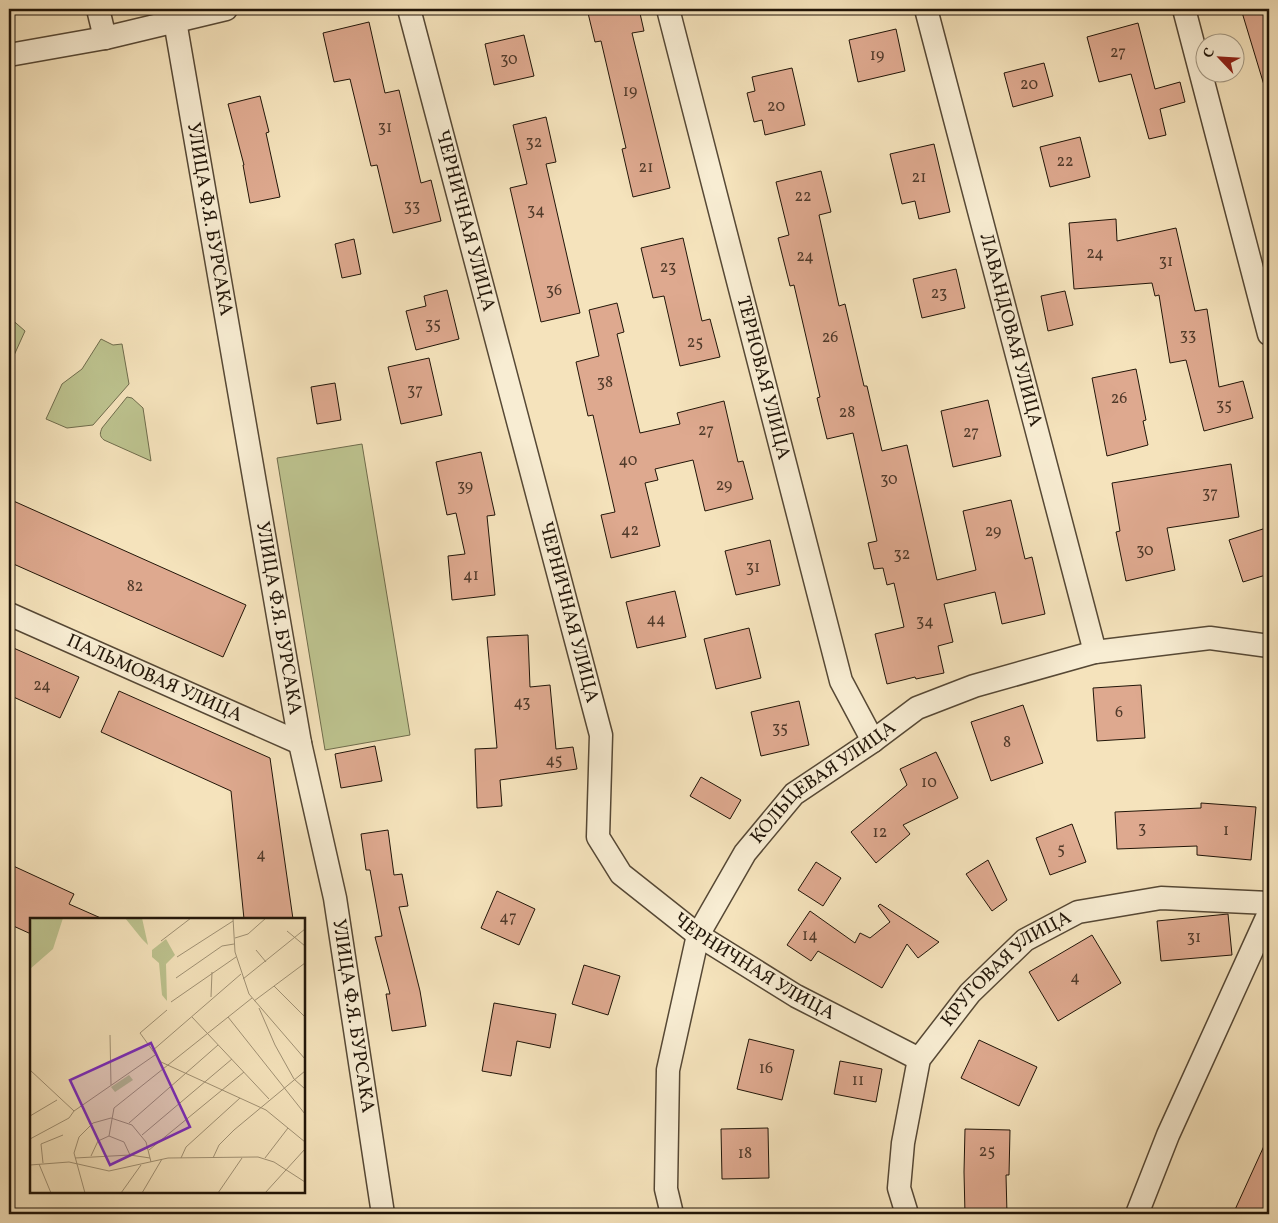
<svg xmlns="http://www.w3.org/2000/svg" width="1278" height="1223" font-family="Vollkorn,serif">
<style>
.green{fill:#bdc38f;stroke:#6f6c4c}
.building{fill:#dea98f;stroke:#211508}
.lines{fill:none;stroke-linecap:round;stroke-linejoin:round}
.minor-casing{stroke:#564835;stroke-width:25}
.minor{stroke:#f8edd3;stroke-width:22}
.labels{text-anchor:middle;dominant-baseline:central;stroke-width:4;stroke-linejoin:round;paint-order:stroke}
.number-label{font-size:16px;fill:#503a2a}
.street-label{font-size:19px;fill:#211508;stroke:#f8edd3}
.inset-road{fill:none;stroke:#a09174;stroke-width:1}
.view{fill:#7b2cbf;fill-opacity:0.15;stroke:#7b2cbf;stroke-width:2.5}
.inset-edge{fill:none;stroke:#211508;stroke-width:2.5}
</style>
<rect width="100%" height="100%" fill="#f5e3bc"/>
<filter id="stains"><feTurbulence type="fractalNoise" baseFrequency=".004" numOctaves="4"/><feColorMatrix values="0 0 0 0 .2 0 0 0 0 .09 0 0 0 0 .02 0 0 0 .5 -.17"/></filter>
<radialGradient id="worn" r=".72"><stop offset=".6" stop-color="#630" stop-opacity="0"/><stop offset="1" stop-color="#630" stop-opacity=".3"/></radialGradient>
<g class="green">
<polygon points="9,317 25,331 11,362 9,363"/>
<polygon points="101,339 113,345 122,344 129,384 93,425 67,428 46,419 62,384 82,369"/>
<path d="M127,397L132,398L143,408L151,461L104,440C99,436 100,433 102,428Z"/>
<polygon points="362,444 410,735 325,750 277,458"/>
</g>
<g class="building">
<polygon points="587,9 639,9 644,31 632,33 670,188 633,197 622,149 626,148 601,41 595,42"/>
<polygon points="1241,9 1269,9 1269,84 1264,85"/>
<polygon points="369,22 385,93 399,90 421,183 431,180 441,221 393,233 377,165 371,166 350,79 334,82 323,33"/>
<polygon points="1138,23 1155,89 1180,82 1185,102 1160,109 1166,135 1149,139 1131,74 1099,82 1087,37"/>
<polygon points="896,29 905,71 858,82 849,40"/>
<polygon points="524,35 534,76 494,85 485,44"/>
<polygon points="1044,63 1053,96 1013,107 1004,73"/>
<polygon points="792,68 805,125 765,135 762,120 754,122 747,93 755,91 752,77"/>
<polygon points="260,96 269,132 266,133 280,197 250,203 243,165 244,165 228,104"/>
<polygon points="546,117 556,162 546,164 580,313 541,322 510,188 527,184 513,125"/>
<polygon points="1080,137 1090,177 1050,187 1040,147"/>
<polygon points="934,144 950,212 919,219 915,201 902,204 890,154"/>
<polygon points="821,171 831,212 819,215 839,306 845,304 864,386 867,386 882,451 907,445 937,580 976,570 963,511 1011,500 1025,559 1032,557 1045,614 1002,624 995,592 944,604 953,642 938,646 944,673 916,679 915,677 887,684 875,634 904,627 894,583 887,585 883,568 874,569 868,543 877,541 853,433 827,439 817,398 820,397 794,285 790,286 778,238 789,235 776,182"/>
<polygon points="1116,219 1117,241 1176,228 1195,311 1207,309 1219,387 1243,381 1253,418 1204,431 1186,360 1170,363 1159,295 1155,296 1152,283 1074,289 1069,223"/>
<polygon points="683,238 702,321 710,319 720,357 680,366 664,296 653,298 641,248"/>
<polygon points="354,239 361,274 342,278 335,244"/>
<polygon points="956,269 965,308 922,318 913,279"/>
<polygon points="447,290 459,339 416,350 406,311 426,306 424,296"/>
<polygon points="1065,291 1073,325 1048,331 1041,296"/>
<polygon points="617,303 624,332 617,334 640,433 680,424 677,413 724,401 738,462 743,461 753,499 705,511 693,460 655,469 658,480 645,483 660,546 611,558 601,515 615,512 593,415 588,416 576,362 599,356 589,310"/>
<polygon points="429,358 442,415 401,424 388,367"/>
<polygon points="1136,369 1146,420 1143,421 1148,445 1107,456 1092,378"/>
<polygon points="335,383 341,420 317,424 311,387"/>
<polygon points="988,400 1001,456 953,467 941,411"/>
<polygon points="481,452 495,515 487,516 495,595 452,600 448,556 465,554 456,513 447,515 436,462"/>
<polygon points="1231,464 1239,517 1167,528 1175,570 1126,581 1116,532 1120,531 1112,483"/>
<polygon points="9,499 246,605 223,657 9,562"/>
<polygon points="1269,527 1269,574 1243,582 1229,540"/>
<polygon points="770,540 780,585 736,595 725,551"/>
<polygon points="675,591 686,637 637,648 626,602"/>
<polygon points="749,628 761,678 716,689 704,639"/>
<polygon points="528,635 530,687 550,685 556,749 573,747 577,769 500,780 502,806 477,808 475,749 497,748 487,637"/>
<polygon points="9,646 79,677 60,718 9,695"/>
<polygon points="1141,685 1145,738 1097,741 1093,688"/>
<polygon points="119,691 270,758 293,919 244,919 231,791 101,732"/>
<polygon points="799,701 809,745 761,756 751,712"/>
<polygon points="1023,705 1043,763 991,781 971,722"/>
<polygon points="375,746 382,781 341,788 335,754"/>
<polygon points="936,752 958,798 903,825 910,834 876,863 851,832 907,785 900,769"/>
<polygon points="701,777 741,800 730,819 690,796"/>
<polygon points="1201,803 1256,807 1251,860 1197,855 1197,846 1117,849 1115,812 1201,808"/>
<polygon points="1072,824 1086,862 1050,875 1036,838"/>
<polygon points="388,830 394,875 402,874 408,906 399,907 420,991 426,1026 392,1031 386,994 390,994 375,937 382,936 370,870 366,870 361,834"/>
<polygon points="988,860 1007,900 992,911 966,874"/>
<polygon points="816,862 841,878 823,906 798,890"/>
<polygon points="9,864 74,894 69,904 103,919 31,919 31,934 9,924"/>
<polygon points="497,891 535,909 519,945 481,928"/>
<polygon points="880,904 939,942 918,958 907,944 882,988 818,951 811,961 787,945 810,911 855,943 860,933 870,938 890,922 878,906"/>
<polygon points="1228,914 1232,955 1161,961 1157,921"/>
<polygon points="1092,935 1121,983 1058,1021 1029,972"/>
<polygon points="584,965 620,976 608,1015 572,1004"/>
<polygon points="494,1003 556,1014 550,1048 517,1041 511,1076 482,1071"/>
<polygon points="749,1039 794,1050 782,1100 737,1089"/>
<polygon points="979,1040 1037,1067 1019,1106 961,1078"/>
<polygon points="840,1061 882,1069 876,1102 834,1094"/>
<polygon points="768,1128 769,1178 722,1179 721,1129"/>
<polygon points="965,1129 1010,1130 1009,1175 1006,1175 1007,1214 965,1214 964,1172"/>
<polygon points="1269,1135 1269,1214 1233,1214"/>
</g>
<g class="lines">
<defs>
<g id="minor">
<polyline points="98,9 105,38"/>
<path id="s1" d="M409,9L601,735L598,837L621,874L698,935L796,996L919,1059"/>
<path id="s2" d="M668,9L841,681L873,741"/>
<path id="s3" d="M926,9L1095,652"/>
<polyline points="1184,9 1269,334"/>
<path id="s4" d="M175,21L300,743L335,898L383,1214"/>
<polyline points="9,55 105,38 226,9"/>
<path id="s5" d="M9,614L300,743"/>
<path id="s6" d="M672,1214L666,1189L668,1070L698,935L745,853L794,794L873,741L917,708L974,686L1095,652L1210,638L1269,646"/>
<path id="s7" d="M907,1214L899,1188L903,1143L919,1059L970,993L1025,940L1078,912L1161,898L1269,903"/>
<polyline points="1137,1214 1168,1135 1269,913"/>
</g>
</defs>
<use href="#minor" class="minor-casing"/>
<use href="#minor" class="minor"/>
</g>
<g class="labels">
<g class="number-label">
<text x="1118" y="53">27</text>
<text x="877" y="56">19</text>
<text x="509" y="60">30</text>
<text x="1029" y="85">20</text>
<text x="630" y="92">19</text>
<text x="776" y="107">20</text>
<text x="385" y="128">31</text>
<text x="534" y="143">32</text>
<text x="1065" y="162">22</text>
<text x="646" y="168">21</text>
<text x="919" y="178">21</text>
<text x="803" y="197">22</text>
<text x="412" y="207">33</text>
<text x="536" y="211">34</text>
<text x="1095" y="254">24</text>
<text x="805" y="257">24</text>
<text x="1166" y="262">31</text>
<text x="668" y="268">23</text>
<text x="554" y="291">36</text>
<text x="939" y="294">23</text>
<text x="433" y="325">35</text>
<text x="1188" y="336">33</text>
<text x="830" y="338">26</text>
<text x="695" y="343">25</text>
<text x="605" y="383">38</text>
<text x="415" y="391">37</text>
<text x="1119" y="399">26</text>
<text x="1224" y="406">35</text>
<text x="847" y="413">28</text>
<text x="706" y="431">27</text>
<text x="971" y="433">27</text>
<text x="628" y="461">40</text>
<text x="889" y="480">30</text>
<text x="724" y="486">29</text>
<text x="465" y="487">39</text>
<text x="1210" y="494">37</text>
<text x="630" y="531">42</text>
<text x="993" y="532">29</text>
<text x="1145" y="551">30</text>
<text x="902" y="555">32</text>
<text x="753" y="568">31</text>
<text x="471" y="576">41</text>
<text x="135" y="587">82</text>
<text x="656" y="620">44</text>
<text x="925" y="622">34</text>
<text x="42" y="686">24</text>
<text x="522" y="703">43</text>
<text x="1119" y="713">6</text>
<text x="780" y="729">35</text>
<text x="1007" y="743">8</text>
<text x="554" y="761">45</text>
<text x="929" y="783">10</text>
<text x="1142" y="829">3</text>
<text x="1226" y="831">1</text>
<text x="880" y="833">12</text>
<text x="1061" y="850">5</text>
<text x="261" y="855">4</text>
<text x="508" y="918">47</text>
<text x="810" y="936">14</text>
<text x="1194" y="938">31</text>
<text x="1075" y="978">4</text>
<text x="766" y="1069">16</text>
<text x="858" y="1081">11</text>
<text x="987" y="1152">25</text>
<text x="745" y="1154">18</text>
</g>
<g class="street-label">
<text stroke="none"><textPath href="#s4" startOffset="201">УЛИЦА Ф.Я. БУРСАКА</textPath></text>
<text stroke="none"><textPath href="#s1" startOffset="219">ЧЕРНИЧНАЯ УЛИЦА</textPath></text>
<text stroke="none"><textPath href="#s3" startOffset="332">ЛАВАНДОВАЯ УЛИЦА</textPath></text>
<text stroke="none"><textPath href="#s2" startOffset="381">ТЕРНОВАЯ УЛИЦА</textPath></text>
<text stroke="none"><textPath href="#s1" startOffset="624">ЧЕРНИЧНАЯ УЛИЦА</textPath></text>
<text stroke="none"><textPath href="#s4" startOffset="606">УЛИЦА Ф.Я. БУРСАКА</textPath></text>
<text stroke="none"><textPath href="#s5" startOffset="159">ПАЛЬМОВАЯ УЛИЦА</textPath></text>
<text stroke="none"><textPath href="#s6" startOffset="484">КОЛЬЦЕВАЯ УЛИЦА</textPath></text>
<text stroke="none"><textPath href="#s1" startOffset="1059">ЧЕРНИЧНАЯ УЛИЦА</textPath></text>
<text stroke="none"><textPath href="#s7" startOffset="285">КРУГОВАЯ УЛИЦА</textPath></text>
<text stroke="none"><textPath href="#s4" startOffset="1011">УЛИЦА Ф.Я. БУРСАКА</textPath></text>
</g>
</g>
<g transform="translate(30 918)">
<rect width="275" height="275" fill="#f5e3bc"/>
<path d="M5,0H33L23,31L0,51V2ZM95,0H112L118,27L112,21ZM136,21L145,37L136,46L137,83L132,77L129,45L122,39V32ZM99,157L103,162L85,174L81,169Z" fill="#bdc38f"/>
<path class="inset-road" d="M203,0L205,34L219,76L275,141M257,13L275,28M205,20L218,16L236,0M131,23L161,0M226,32L236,44M147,39L203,3M146,60L192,28L204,26M213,61L275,11M244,68L275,99M181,79L182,54M224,83L275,45M141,84L206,39M229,90L245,127L264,161L275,171M137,92L110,115L131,144L236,192L275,224M162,99L239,181M198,99L275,196M80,117L81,167M122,133L211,56M0,152L44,193M0,198L27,182M99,205L188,127M112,217L202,141M79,218L84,190L222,80M0,221L39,200L44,193L125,137M119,232L214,154M61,238L68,223L79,218L94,224L100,237M45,240L100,237L120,240M151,240L156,229L210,180M183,240L189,227L204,212L275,153M235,240L258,210M13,245L11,226L33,217M9,246L21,275M0,247L39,244L79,253L138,240L228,239L244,244L275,264M55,275L44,235L49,219L63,205L81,200L102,207L116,224L121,244M91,275L111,247M112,275L132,241M188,275L212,240M235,275L275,231"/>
<path class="view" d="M121,125L160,209L80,247L40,162Z"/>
<rect width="275" height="275" class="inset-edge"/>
</g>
<rect width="1278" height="1223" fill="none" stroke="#f5e3bc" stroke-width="30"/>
<rect x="10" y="10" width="1258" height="1203" fill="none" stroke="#211508" stroke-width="2.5"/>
<rect x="15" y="15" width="1248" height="1193" fill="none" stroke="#211508"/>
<g transform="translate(1220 58) rotate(295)"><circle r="24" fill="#f8edd3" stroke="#a29782"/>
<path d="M0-4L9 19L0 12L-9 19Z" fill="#8f2418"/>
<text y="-8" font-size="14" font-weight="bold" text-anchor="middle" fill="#211508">С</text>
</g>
<rect width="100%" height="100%" filter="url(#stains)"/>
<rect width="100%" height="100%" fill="url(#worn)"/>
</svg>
